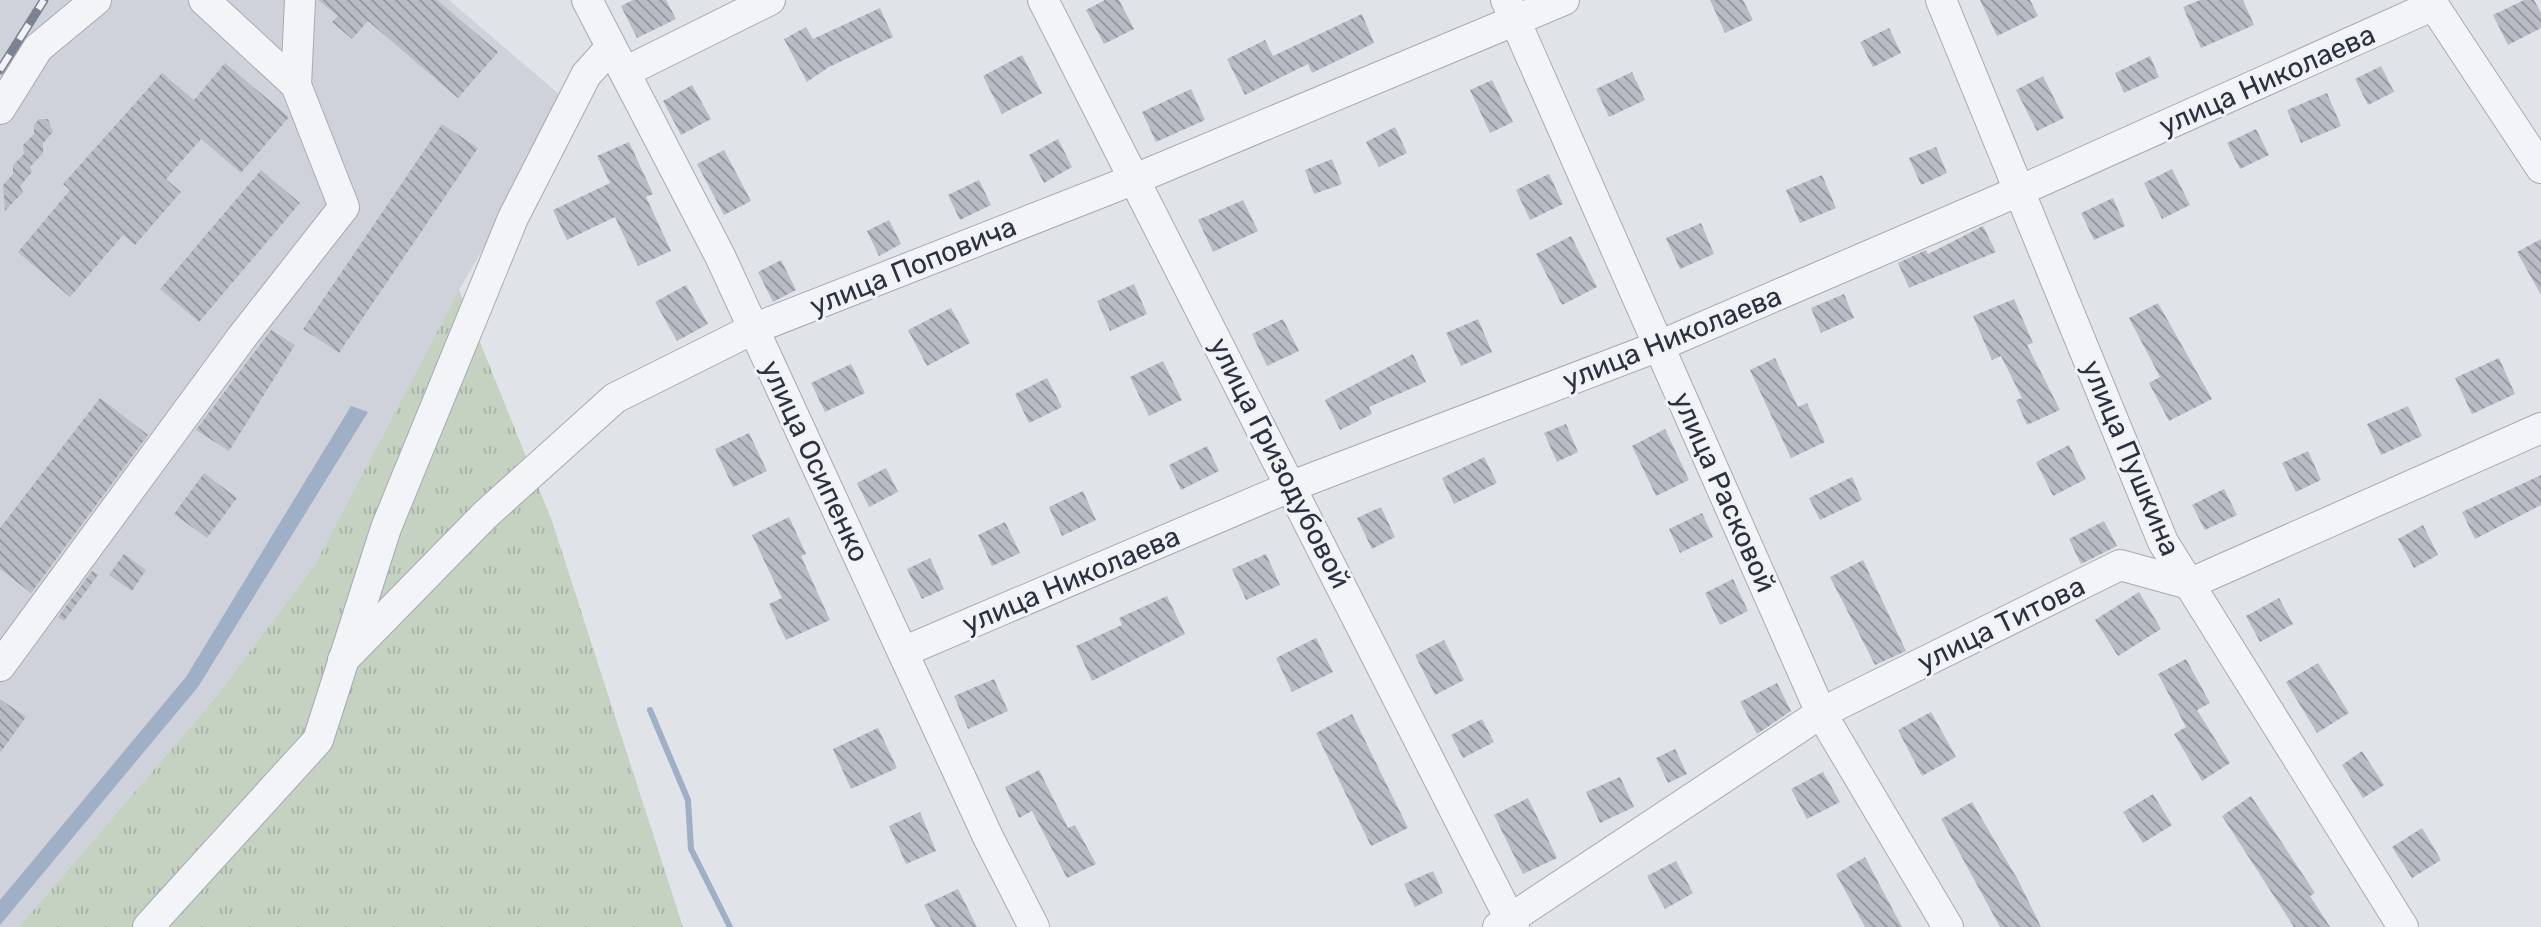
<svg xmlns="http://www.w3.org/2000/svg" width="2541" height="927" font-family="Rubik,sans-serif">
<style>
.built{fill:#cfd2da}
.grass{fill:url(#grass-tufts)}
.water{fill:#9eafc6}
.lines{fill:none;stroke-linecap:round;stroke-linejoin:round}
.stream{stroke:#9eafc6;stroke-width:6}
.building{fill:url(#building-back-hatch)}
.minor-casing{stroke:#a6aab2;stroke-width:32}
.minor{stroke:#f3f4f7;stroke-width:30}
.rail-casing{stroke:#7b8291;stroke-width:9}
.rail{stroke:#f0f2f6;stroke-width:6;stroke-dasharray:18;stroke-linecap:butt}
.labels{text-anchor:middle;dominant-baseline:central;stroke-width:6;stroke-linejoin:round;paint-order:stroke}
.street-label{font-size:28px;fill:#2a313f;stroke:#f0f2f6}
</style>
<defs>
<pattern id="grass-tufts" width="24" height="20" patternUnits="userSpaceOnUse" patternTransform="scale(2)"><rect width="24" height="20" fill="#c5d2c2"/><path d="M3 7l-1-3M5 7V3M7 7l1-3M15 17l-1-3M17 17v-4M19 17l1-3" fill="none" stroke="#a9b5a8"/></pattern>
<pattern id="building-back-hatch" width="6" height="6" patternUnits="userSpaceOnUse" patternTransform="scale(2)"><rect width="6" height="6" fill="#b8bcc5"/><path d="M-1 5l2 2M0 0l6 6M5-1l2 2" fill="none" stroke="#9699a1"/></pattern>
</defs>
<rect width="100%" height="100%" fill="#e0e3e8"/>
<polygon class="built" points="0,0 449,0 568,102 459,290 315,564 215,698 19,927 0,927"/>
<polygon class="grass" points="459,290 552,521 683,927 19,927 215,698 315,564"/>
<polygon class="water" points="351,406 368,412 198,687 0,925 0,900 186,677"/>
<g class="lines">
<polyline class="stream" points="650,710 688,800 691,849 730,927"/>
</g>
<g class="building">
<polygon points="318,0 437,0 498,52 458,98 368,21 352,39 332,22 338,16"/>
<polygon points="633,0 666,0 676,19 637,38 621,6"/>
<polygon points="1105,0 1119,0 1134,29 1104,44 1086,10"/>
<polygon points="1710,0 1743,0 1753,20 1725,33"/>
<polygon points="1980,0 2030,0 2038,16 1997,36"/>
<polygon points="2200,0 2243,0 2254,25 2201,48 2183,7"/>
<polygon points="2524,0 2534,0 2541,13 2541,28 2508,45 2493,15"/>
<polygon points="880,8 893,37 829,67 807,82 784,39 806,27 813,39"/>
<polygon points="1362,14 1374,43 1312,73 1308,64 1245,95 1227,59 1265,40 1273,56"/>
<polygon points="1889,28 1901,53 1873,67 1860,42"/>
<polygon points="1022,55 1042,93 1002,114 983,76"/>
<polygon points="2150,56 2159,77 2124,93 2115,73"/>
<polygon points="225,63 289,117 241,173 201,139 166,179 181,192 135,245 123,235 70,297 18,252 70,190 63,184 162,73 194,100"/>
<polygon points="2381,66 2394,92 2368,105 2355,79"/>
<polygon points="1632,72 1645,100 1609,117 1596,89"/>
<polygon points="2043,76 2064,118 2037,131 2016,90"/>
<polygon points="1492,80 1513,122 1490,133 1470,90"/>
<polygon points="692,85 711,119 681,135 663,101"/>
<polygon points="1191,89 1205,120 1156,142 1142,112"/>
<polygon points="2327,93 2341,126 2301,143 2287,110"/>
<polygon points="39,119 48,119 53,132 43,143 43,153 30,167 32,172 20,186 23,192 5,211 3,185 13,174 13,165 24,154 23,145 34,134 34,125"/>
<polygon points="442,124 478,148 339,353 303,329"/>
<polygon points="1395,127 1407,153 1379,167 1366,142"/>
<polygon points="2256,129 2269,155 2240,169 2227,143"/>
<polygon points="1058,139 1072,167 1044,183 1029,155"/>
<polygon points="629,142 653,194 646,197 671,251 638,266 615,217 567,240 553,210 610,183 597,156"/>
<polygon points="1936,147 1947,173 1921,185 1909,158"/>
<polygon points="724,150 751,201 724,215 697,164"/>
<polygon points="1332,159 1342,184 1314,194 1305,170"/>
<polygon points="2172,169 2190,205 2162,219 2144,183"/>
<polygon points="261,170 300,203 199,322 160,289"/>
<polygon points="1549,174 1563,204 1530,220 1516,190"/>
<polygon points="1822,175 1836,208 1800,223 1786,190"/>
<polygon points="979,180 991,205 960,220 948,195"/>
<polygon points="2113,198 2125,226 2094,240 2081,213"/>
<polygon points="1243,200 1258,231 1213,252 1198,220"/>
<polygon points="889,220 901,244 879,256 867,231"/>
<polygon points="1701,223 1714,254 1680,269 1666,238"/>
<polygon points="1983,226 1996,252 1909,288 1898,263 1926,250 1928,254"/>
<polygon points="1571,236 1597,287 1562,305 1536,254"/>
<polygon points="2541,239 2541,295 2517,252"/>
<polygon points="781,260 796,290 773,302 758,272"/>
<polygon points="1134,284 1147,314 1110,331 1097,301"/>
<polygon points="686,285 708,324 677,341 655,302"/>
<polygon points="1844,294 1854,318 1821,333 1811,308"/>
<polygon points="2014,299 2033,343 2027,345 2060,410 2027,425 2016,400 2022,398 2001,356 1992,360 1973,316"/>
<polygon points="2158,303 2212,399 2169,421 2149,383 2160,377 2129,318"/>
<polygon points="951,308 970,343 927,366 908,330"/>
<polygon points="1283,319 1299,351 1267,366 1252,334"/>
<polygon points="1478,319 1492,352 1461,366 1446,333"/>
<polygon points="271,330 295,345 229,451 196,430"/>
<polygon points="1413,354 1426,382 1369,407 1372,414 1340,430 1325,400"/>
<polygon points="1775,358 1798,407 1807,403 1825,442 1791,458 1750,370"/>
<polygon points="2499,358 2515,394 2472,414 2455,378"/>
<polygon points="1163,361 1182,400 1149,416 1130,377"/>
<polygon points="851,364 865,393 825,412 811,383"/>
<polygon points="1047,378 1062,407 1029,423 1015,394"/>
<polygon points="100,398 148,435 31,593 0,569 0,528"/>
<polygon points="2408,406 2422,436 2381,455 2367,424"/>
<polygon points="1566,424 1578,452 1557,462 1544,433"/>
<polygon points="1665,429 1689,480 1656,496 1632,446"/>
<polygon points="749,433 767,471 733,487 715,449"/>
<polygon points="2069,445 2086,479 2053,496 2036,462"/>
<polygon points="1207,446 1219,471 1181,490 1169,465"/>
<polygon points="2308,451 2321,480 2296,492 2282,463"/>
<polygon points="1484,457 1497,483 1454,504 1442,478"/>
<polygon points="886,468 898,492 869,507 857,483"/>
<polygon points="204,473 237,498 207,538 174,514"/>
<polygon points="2541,475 2541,505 2475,539 2462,512"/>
<polygon points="1852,477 1862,500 1820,520 1809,498"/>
<polygon points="2224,489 2237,515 2205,530 2192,505"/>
<polygon points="1083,491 1096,520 1062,536 1049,507"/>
<polygon points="1381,507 1395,537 1372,549 1357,518"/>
<polygon points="1702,513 1713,537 1680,553 1669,529"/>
<polygon points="789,517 806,554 801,556 830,620 786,640 769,604 782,598 752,535"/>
<polygon points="2104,521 2117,546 2081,564 2069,539"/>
<polygon points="1005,522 1020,553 992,566 978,535"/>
<polygon points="2423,525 2438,555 2414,568 2398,539"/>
<polygon points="124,554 146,570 132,591 109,575"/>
<polygon points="1266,554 1280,585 1246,600 1232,569"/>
<polygon points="930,558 944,589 922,599 907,569"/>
<polygon points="1863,560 1906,651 1875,665 1830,577"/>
<polygon points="92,571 98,575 64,621 58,617"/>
<polygon points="1733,579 1748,611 1720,625 1705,593"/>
<polygon points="2139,592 2161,629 2118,656 2095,620"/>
<polygon points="1167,596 1185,634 1092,681 1076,646 1122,625 1119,618"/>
<polygon points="2279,598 2293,624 2260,642 2246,616"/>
<polygon points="1316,638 1333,672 1292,692 1276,658"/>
<polygon points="1444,640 1464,680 1435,695 1415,655"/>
<polygon points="2186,659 2210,703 2197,710 2230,763 2202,781 2174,734 2186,727 2158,674"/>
<polygon points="2318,663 2349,713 2317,733 2286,682"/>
<polygon points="994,679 1008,711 968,729 954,696"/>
<polygon points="1777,683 1791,711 1757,734 1740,702"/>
<polygon points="0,699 26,717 0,753"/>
<polygon points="1931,712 1956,757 1922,776 1898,730"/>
<polygon points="1352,714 1408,828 1371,846 1316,733"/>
<polygon points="1482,719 1494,742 1463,758 1451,735"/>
<polygon points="878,728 897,768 851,789 833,749"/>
<polygon points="1675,749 1687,774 1668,783 1656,758"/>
<polygon points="2362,751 2384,785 2363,798 2342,765"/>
<polygon points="1039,770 1068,828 1075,825 1096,864 1067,878 1032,811 1019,818 1005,787"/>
<polygon points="1823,772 1840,802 1807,819 1791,789"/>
<polygon points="1620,777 1634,807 1600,823 1586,792"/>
<polygon points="2153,794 2172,825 2143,843 2123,812"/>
<polygon points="2251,796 2315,893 2310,896 2330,927 2294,927 2222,816"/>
<polygon points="1528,798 1557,858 1523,874 1494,815"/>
<polygon points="1972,802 2018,880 2041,927 2000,927 1941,819"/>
<polygon points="920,812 936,851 906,864 889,826"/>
<polygon points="2422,828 2441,860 2412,878 2392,847"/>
<polygon points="1865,857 1877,880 1902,927 1865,927 1836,874"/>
<polygon points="1676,861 1693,893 1665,909 1647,876"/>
<polygon points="1433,871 1443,893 1415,907 1404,884"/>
<polygon points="958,889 977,927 935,927 924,905"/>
</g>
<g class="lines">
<defs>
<g id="minor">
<polyline points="587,0 720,256 988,837 1034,927"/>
<polyline points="1043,0 1514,927"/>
<polyline points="1506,0 1821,713 1948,927"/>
<polyline points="1941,0 2163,542 2403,927"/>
<polyline points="2430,0 2541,168"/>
<polyline points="625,72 770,0"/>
<polyline points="296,85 300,0"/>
<polyline points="0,109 38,48 96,0"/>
<polyline points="903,652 1292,486 1659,346 2019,191 2434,5"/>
<polyline points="343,660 485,515 615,398 753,329 1135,179 1564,0"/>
<polyline points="0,666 242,337 344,207 296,85 204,0"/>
<polyline points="148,927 318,740 386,528 513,218 586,75 611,47"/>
<polyline points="1498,927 1821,713 2120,565 2189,584 2541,428"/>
</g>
</defs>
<use href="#minor" class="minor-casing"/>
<use href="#minor" class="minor"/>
<defs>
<polyline id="rail" points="0,70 44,0"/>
</defs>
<use href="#rail" class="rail-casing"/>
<use href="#rail" class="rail"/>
</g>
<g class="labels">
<g class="street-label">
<text transform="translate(2267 80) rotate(-24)">улица Николаева</text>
<text transform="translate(913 266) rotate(-22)">улица Поповича</text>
<text transform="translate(1672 338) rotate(-22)">улица Николаева</text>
<text transform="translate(2131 458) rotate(67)">улица Пушкина</text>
<text transform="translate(815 461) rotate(65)">улица Осипенко</text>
<text transform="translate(1280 463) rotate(63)">улица Гризодубовой</text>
<text transform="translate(1724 492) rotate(66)">улица Расковой</text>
<text transform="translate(1071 580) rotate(-23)">улица Николаева</text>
<text transform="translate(2001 624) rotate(-26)">улица Титова</text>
</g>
</g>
</svg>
